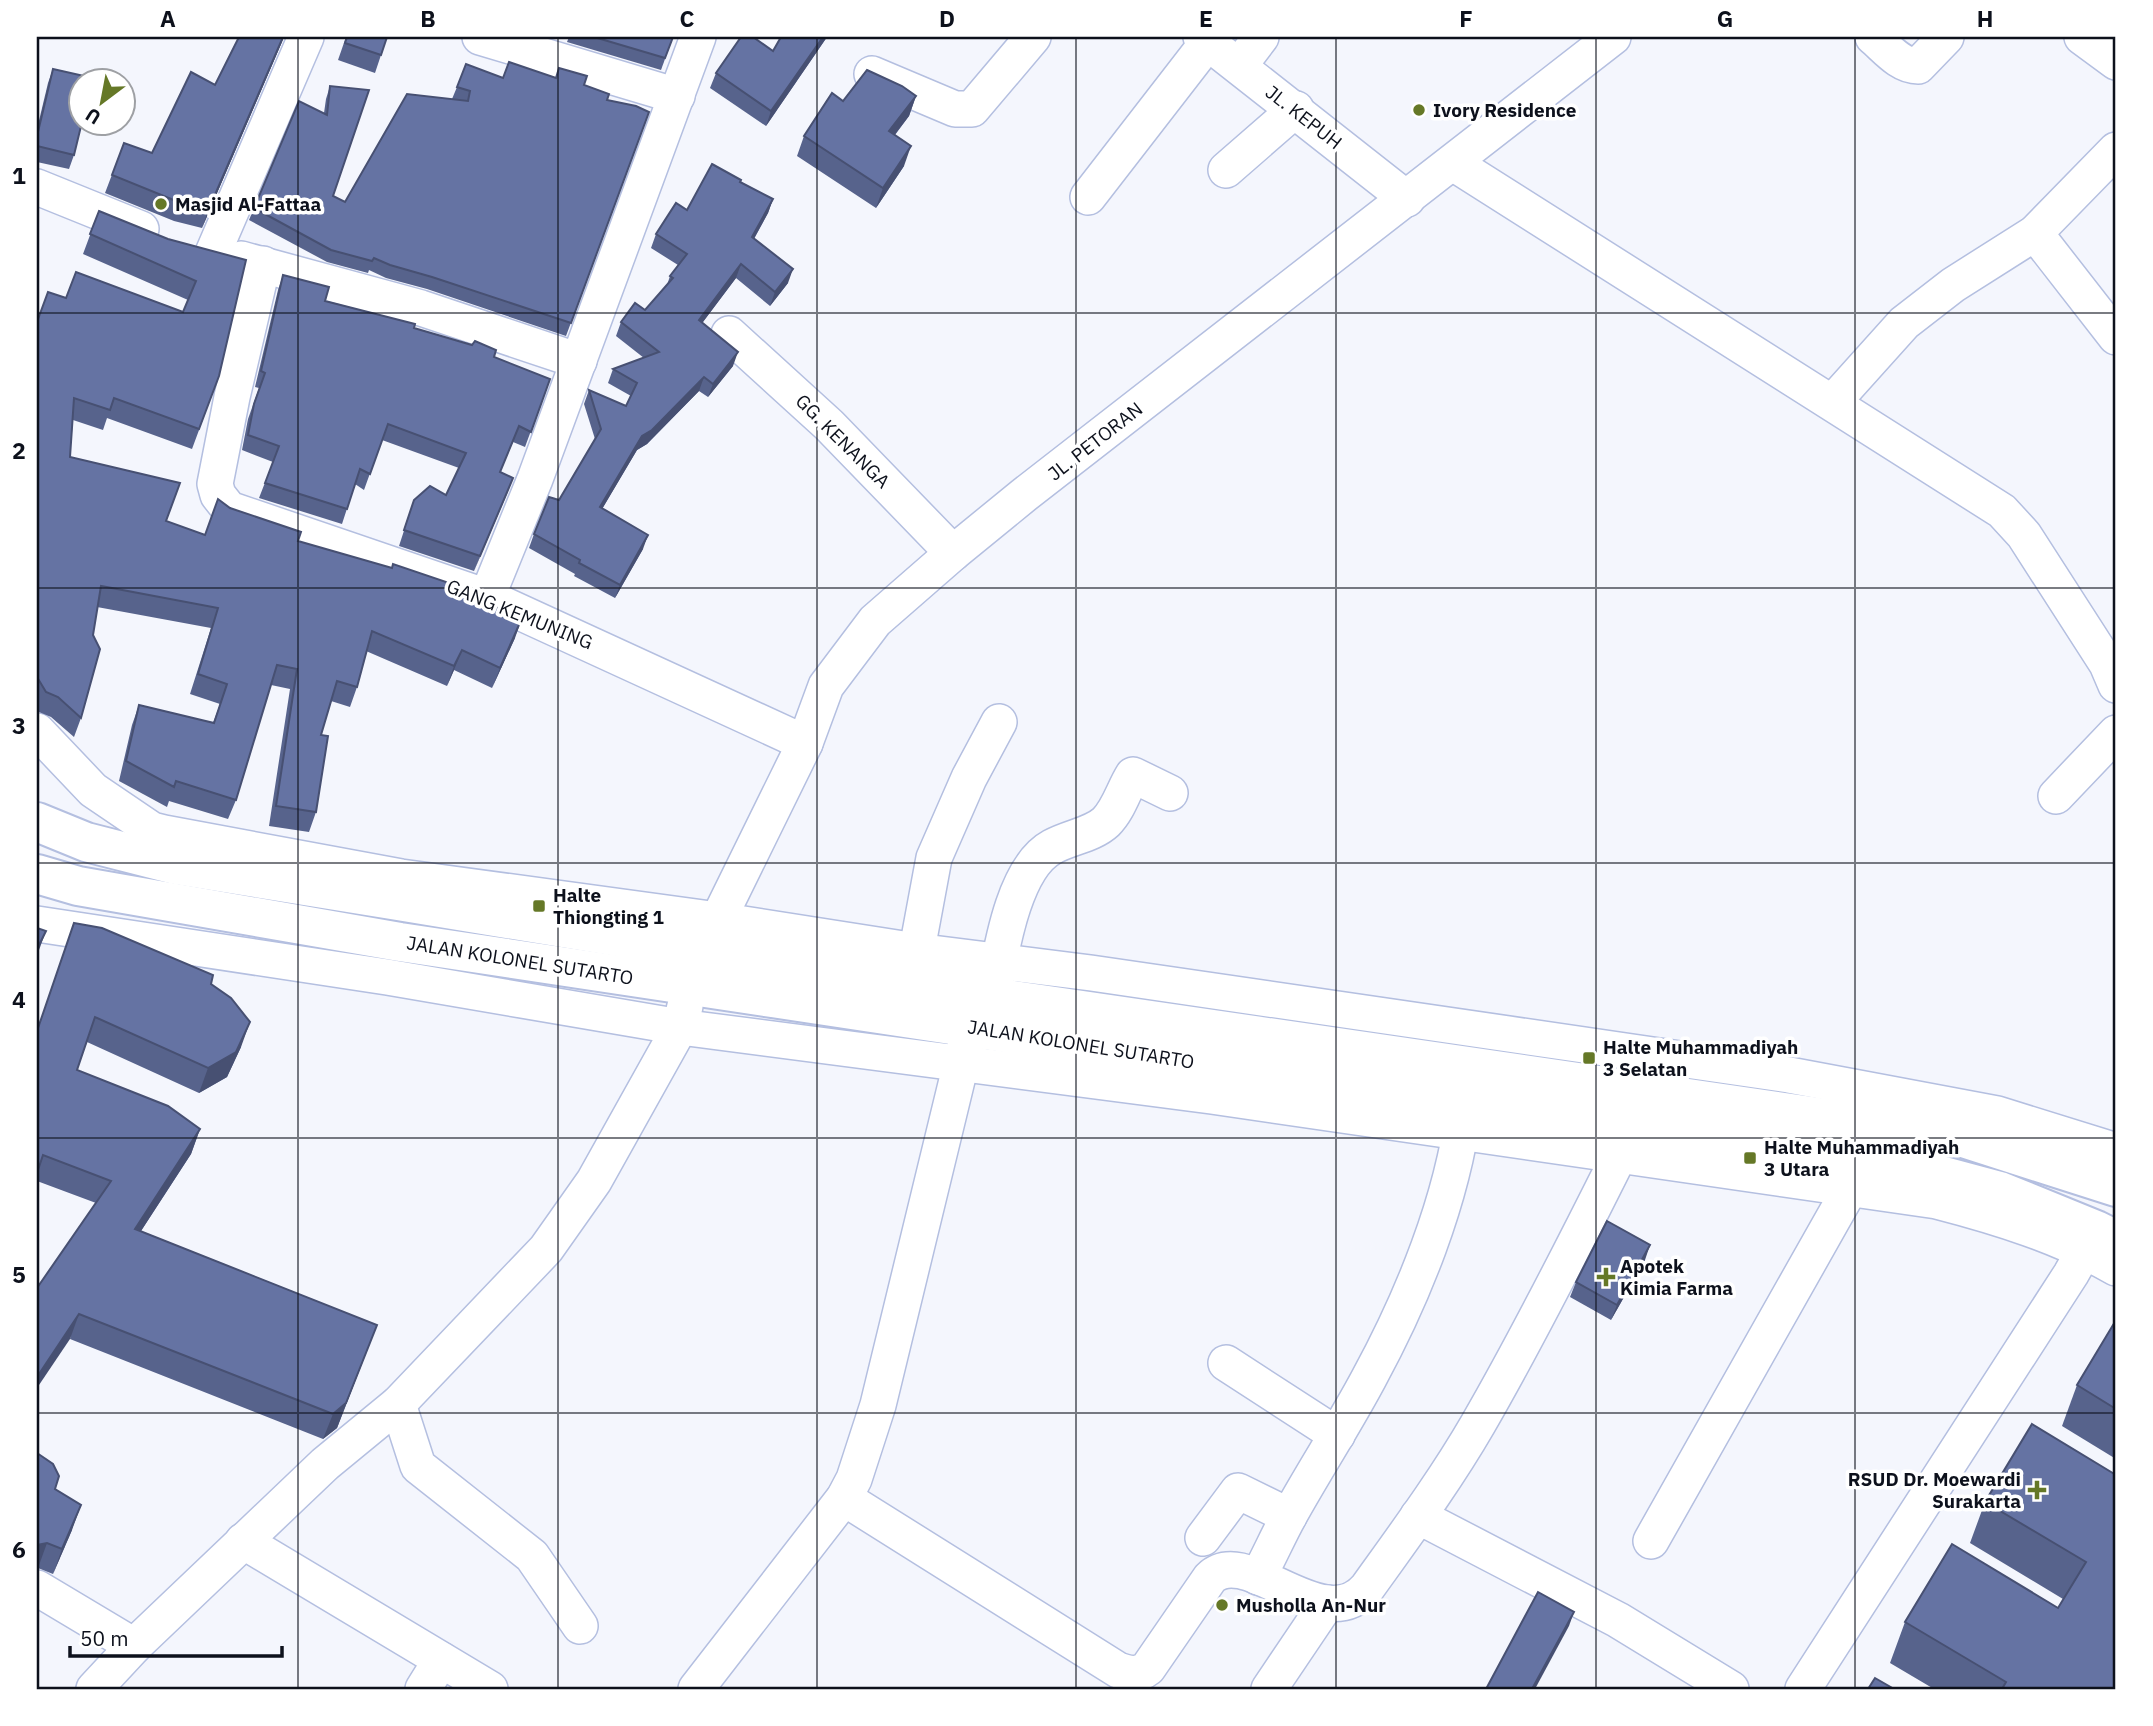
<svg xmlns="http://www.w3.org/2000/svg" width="2153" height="1726" font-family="'IBM Plex Sans',sans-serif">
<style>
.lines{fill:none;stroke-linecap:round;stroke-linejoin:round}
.minor-casing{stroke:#b4bfe0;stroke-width:38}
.major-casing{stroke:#b4bfe0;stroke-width:42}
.minor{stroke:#fff;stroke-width:35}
.major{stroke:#fff;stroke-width:38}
.wall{fill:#57638c}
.shaded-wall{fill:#475072}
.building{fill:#6573a3;stroke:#475072;stroke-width:2}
.grid{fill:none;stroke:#0d111c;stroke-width:2;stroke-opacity:0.55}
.poi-dot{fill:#657827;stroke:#fff;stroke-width:2.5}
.labels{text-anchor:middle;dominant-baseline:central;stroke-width:7;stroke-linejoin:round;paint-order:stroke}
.poi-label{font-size:19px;font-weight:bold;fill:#0d111c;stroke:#fff;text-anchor:start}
.street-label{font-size:19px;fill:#0d111c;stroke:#fff}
.neatline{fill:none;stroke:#0d111c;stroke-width:2.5}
.grid-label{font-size:23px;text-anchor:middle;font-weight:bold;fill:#0d111c}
</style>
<rect width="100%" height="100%" fill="#f4f6fd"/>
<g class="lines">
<defs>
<g id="minor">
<polyline points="480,37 677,96"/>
<polyline points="1201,37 1407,199"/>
<path d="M1873,37C1886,48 1900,66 1918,66L1946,37"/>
<polyline points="2082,37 2116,62"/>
<polyline points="1239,66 1261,37"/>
<polyline points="872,74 955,109 972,109 1033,37"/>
<polyline points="1453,163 2002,511 2024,535 2107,664 2116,685"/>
<polyline points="1226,170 1296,109"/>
<polyline points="37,187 141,229"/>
<polyline points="1088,197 1208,42"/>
<polyline points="2035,233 2116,337"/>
<polyline points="213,253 306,37"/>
<polyline points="241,259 421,308 579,361"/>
<polyline points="263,264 232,397 215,484 218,495 229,509 487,597 805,743"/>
<polyline points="729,334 829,425 953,553"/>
<polyline points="1833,402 1904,323 1953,285 2035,233 2116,150"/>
<polyline points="487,597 535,479 698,37"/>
<polyline points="37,731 93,790 152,830 164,833 401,877 718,920 916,951 1091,973 1789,1075 1997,1114 2116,1151"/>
<polyline points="2056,796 2116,733"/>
<path d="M37,924L387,977L680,1027L1211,1096L1937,1201C1999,1217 2060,1236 2116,1268"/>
<polyline points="714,942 718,920 805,743 826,686 875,621 953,553 1024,495 1613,37"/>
<polyline points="913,971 934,858 969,778 999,722"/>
<path d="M995,983C1002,945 1015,867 1052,847C1070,837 1092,835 1106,822C1119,809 1124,789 1133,775L1170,793"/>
<polyline points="1226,1363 1337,1435"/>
<polyline points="398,1404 418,1466 532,1556 580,1626"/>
<path d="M844,1498L1118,1670C1129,1674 1138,1676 1148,1668L1210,1578C1247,1542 1322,1640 1367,1588C1405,1535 1445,1481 1478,1424C1526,1341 1570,1254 1613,1168L1620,1154L1624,1134"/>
<polyline points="1418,1516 1618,1620 1731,1689"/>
<polyline points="1203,1538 1238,1491 1289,1516"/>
<polyline points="243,1541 490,1689"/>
<polyline points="1651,1541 1851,1187 1852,1167"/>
<path d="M1258,1577C1269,1557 1278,1536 1289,1516C1315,1469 1344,1425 1369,1378C1413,1297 1452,1201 1464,1109"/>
<polyline points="37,1588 134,1646"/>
<polyline points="94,1689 134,1646 325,1464 398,1404 546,1249 594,1181 680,1027 685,1006"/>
<polyline points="423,1689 441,1660"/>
<polyline points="696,1689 844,1498 854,1479 878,1405 967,1039"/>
<polyline points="1269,1689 1327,1603"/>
<polyline points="1803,1689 2071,1274 2096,1230"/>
</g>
<g id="major">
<polyline points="37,822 86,842 176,865 398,901 910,985 1963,1138 2116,1187"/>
<polyline points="37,874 78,886 400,942 1218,1065 1626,1123 1929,1172 2000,1191 2096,1230 2116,1240"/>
</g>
</defs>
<use href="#minor" class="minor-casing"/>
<use href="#major" class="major-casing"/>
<use href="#minor" class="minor"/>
<use href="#major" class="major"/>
</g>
<g class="wall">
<polygon points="239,37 284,37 202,228 174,221 105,193 124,143 152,153 215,85"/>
<polygon points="346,37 387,37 375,73 338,60"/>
<polygon points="569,37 673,37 661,70 567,42"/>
<polygon points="827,37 766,126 710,88 716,73 773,51"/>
<polygon points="53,69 74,155 69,169 37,162 37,129 48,83"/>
<polygon points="503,78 556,78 584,85 607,100 649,112 566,336 427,289 386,278 369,270 368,273 327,262 249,220 254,208 324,113 326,99 330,86 333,196 345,202 452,99 457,87"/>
<polygon points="916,96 909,116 895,135 904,166 876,208 797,156 804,136 843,101"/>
<polygon points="741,182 773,199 768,213 754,239 788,283 770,306 736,278 702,323 733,366 708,397 699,391 647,444 637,450 602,509 643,549 615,598 574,576 575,574 529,548 534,534 559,500 595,439 584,404 589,390 626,406 631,396 608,383 613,369 644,358 616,336 621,322 645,310 667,285 670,276 678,265 651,248 656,234 687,210"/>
<polygon points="99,211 168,239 246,260 219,376 192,449 107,418 103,430 73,420 70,457 166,521 205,535 230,508 298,541 462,593 515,638 492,688 454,670 447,686 366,651 357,687 350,707 331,701 321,735 316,812 309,832 269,826 290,689 271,685 236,800 228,819 169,801 167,807 119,781 132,725 139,705 213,723 220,704 190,694 211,628 97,607 81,718 74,737 51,717 39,712 37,709 37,322 66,298 183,312 188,300 83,254"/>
<polygon points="283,275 325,301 414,328 550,379 525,447 513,442 500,472 513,478 474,571 399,546 414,500 446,495 459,468 382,440 364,490 355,484 342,524 259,498 273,462 242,450 248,419 259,388 255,387 278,290"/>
<polygon points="211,984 241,1047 227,1077 199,1093 87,1042 77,1070 200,1129 191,1154 141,1231 377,1325 337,1428 323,1439 70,1339 96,1203 37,1181 37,1030"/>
<polygon points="1645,1260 1611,1320 1570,1297 1576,1282"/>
<polygon points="2116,1320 2116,1459 2062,1426 2077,1385"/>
<polygon points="2116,1475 2116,1689 1934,1689 1890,1663 1905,1622 2058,1608 2063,1599 1970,1543 1985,1502"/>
<polygon points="55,1489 72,1530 53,1574 38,1568"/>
</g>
<g class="shaded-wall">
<polygon points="283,37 284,37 202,228 208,211"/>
<polygon points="823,37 827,37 766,126 771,111"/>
<polygon points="916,96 909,116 882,151 889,131"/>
<polygon points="911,146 904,166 876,208 883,188"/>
<polygon points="773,199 768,213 747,251 752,237"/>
<polygon points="741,264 736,278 694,334 699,320"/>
<polygon points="793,269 788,283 770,306 775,292"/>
<polygon points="738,352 733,366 708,397 713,384"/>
<polygon points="704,377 699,391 647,444 637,450 595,521 600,507 642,436"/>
<polygon points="513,478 507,494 474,571 480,556"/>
<polygon points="648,535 643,549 615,598 620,585"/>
<polygon points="522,618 515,638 492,688 500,668"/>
<polygon points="462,650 454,670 447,686 454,666"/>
<polygon points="46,931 39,950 37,954 37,949"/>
<polygon points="250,1022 241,1047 227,1077 199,1093 208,1068"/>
<polygon points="200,1129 191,1154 126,1254 135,1229"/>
<polygon points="1650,1245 1645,1260 1611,1320 1617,1305"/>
<polygon points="79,1314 70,1339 37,1388 37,1377"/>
<polygon points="377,1325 337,1428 323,1439 333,1414"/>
<polygon points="81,1505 72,1530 53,1574 62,1549"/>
<polygon points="47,1543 38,1568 37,1568 37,1545"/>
<polygon points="1574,1612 1569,1626 1535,1689 1532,1689"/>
</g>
<g class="building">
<polygon points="239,37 283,37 208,211 181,203 112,175 124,143 152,153 191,72 215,85"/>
<polygon points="347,37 387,37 381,55 345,43"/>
<polygon points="594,37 673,37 665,58"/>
<polygon points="741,37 753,37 773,51 781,37 823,37 771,111 716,73"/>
<polygon points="509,62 556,78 559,68 587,76 584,85 609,94 607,100 636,106 649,112 571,323 432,277 390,265 374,258 372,261 331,250 254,208 299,101 327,115 330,86 369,90 333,196 345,202 407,94 468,101 470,91 457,87 466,64 503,78"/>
<polygon points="53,69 93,78 93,80 80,80 80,122 82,122 74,155 37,146 37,136"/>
<polygon points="867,70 902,86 916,96 889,131 911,146 883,188 804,136 832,93 843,101"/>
<polygon points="712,164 741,180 740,182 773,199 752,237 793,269 775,292 741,264 699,320 738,352 713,384 704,377 652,430 642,436 600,507 648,535 620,585 579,563 580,560 534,534 549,497 559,500 601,429 589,390 626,406 637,383 613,369 659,352 621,322 635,303 645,310 673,278 670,276 687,254 656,234 676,203 687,210"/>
<polygon points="99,211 168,239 246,260 219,376 199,429 114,398 110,410 74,398 70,457 180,483 166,521 205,535 218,499 230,508 301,532 298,541 392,568 393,564 464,588 462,593 522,618 500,668 462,650 454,666 372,631 357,687 337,681 321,735 328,736 316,812 276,806 297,669 277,665 236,800 176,781 174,787 126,761 139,705 214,723 227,684 198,674 218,608 101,586 93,635 100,649 81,718 58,697 46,692 37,677 37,335 38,333 37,332 37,322 48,292 66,298 76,272 183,312 196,281 90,234"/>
<polygon points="283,275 329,287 325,301 415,324 414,328 472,345 475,341 496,350 494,357 550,379 531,432 519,426 500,472 513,478 480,556 404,530 414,500 430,486 446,495 466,453 388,424 370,474 360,469 347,509 265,483 279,446 248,435 254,404 265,373 261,371"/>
<polygon points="74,923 102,928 213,975 211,984 231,998 250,1022 236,1052 208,1068 95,1017 77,1070 168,1106 200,1129 135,1229 377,1325 346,1403 333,1414 79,1314 37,1377 37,1288 111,1181 43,1155 37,1173 37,1031"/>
<polygon points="37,928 46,931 37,949"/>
<polygon points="1607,1221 1650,1245 1617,1305 1576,1282"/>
<polygon points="2116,1320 2116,1409 2077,1385"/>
<polygon points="2032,1424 2116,1475 2116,1656 2115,1658 2116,1659 2116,1689 2002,1689 2006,1682 1905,1622 1952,1544 2058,1608 2086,1562 1985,1502"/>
<polygon points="37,1453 53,1464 59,1476 55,1489 81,1505 62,1549 47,1543 37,1545"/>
<polygon points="1538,1592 1574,1612 1532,1689 1486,1689"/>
<polygon points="1875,1678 1894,1689 1868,1689"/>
</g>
<path class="grid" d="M298,37V1689M558,37V1689M817,37V1689M1076,37V1689M1336,37V1689M1596,37V1689M1855,37V1689M37,313H2116M37,588H2116M37,863H2116M37,1138H2116M37,1413H2116"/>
<g class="poi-dot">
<circle cx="1419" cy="110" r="7"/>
<circle cx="161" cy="204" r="7"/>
<rect x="532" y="899" width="14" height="14" rx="3.5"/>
<rect x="1582" y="1051" width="14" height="14" rx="3.5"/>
<rect x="1743" y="1151" width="14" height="14" rx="3.5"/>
<path d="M1602.5 1266.5h7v7h7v7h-7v7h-7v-7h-7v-7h7z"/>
<path d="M2033.5 1479.5h7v7h7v7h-7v7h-7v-7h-7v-7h7z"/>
<circle cx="1222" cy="1605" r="7"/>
</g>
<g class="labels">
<g class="poi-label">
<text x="1433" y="110">Ivory Residence</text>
<text x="175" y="204">Masjid Al-Fattaa</text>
<text x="553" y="895">Halte<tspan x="553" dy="22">Thiongting 1</tspan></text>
<text x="1603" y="1047">Halte Muhammadiyah<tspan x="1603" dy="22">3 Selatan</tspan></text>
<text x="1764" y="1147">Halte Muhammadiyah<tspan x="1764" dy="22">3 Utara</tspan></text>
<text x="1620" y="1266">Apotek<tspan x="1620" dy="22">Kimia Farma</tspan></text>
<text x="2021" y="1479" text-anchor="end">RSUD Dr. Moewardi<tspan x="2021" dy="22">Surakarta</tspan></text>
<text x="1236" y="1605">Musholla An-Nur</text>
</g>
<g class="street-label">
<text transform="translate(1304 117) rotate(38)">JL. KEPUH</text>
<text transform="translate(843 441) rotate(45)">GG. KENANGA</text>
<text transform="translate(1095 441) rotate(-38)">JL. PETORAN</text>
<text transform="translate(520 614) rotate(22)">GANG KEMUNING</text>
<text transform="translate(520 960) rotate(9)">JALAN KOLONEL SUTARTO</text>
<text transform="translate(1081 1044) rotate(9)">JALAN KOLONEL SUTARTO</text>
</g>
</g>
<rect width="2153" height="1726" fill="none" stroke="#ffffff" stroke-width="77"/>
<g transform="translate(102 102) rotate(212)"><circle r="33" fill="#ffffff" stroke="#9ea0a4" stroke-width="2"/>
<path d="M0-5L12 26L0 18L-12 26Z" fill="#657827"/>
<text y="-10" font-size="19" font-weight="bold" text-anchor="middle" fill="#0d111c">U</text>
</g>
<path d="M70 1646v10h212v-10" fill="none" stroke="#0d111c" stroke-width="3.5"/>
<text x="80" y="1646" font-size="21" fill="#0d111c" stroke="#ffffff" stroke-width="5" paint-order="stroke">50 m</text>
<rect x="38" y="38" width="2076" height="1650" class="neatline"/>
<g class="grid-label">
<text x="168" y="27">A</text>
<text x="428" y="27">B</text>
<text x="687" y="27">C</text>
<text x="947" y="27">D</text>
<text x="1206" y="27">E</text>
<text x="1466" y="27">F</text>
<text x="1725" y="27">G</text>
<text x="1985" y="27">H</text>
<text x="19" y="184">1</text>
<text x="19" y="459">2</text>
<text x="19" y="734">3</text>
<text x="19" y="1008">4</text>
<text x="19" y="1283">5</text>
<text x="19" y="1558">6</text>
</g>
</svg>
